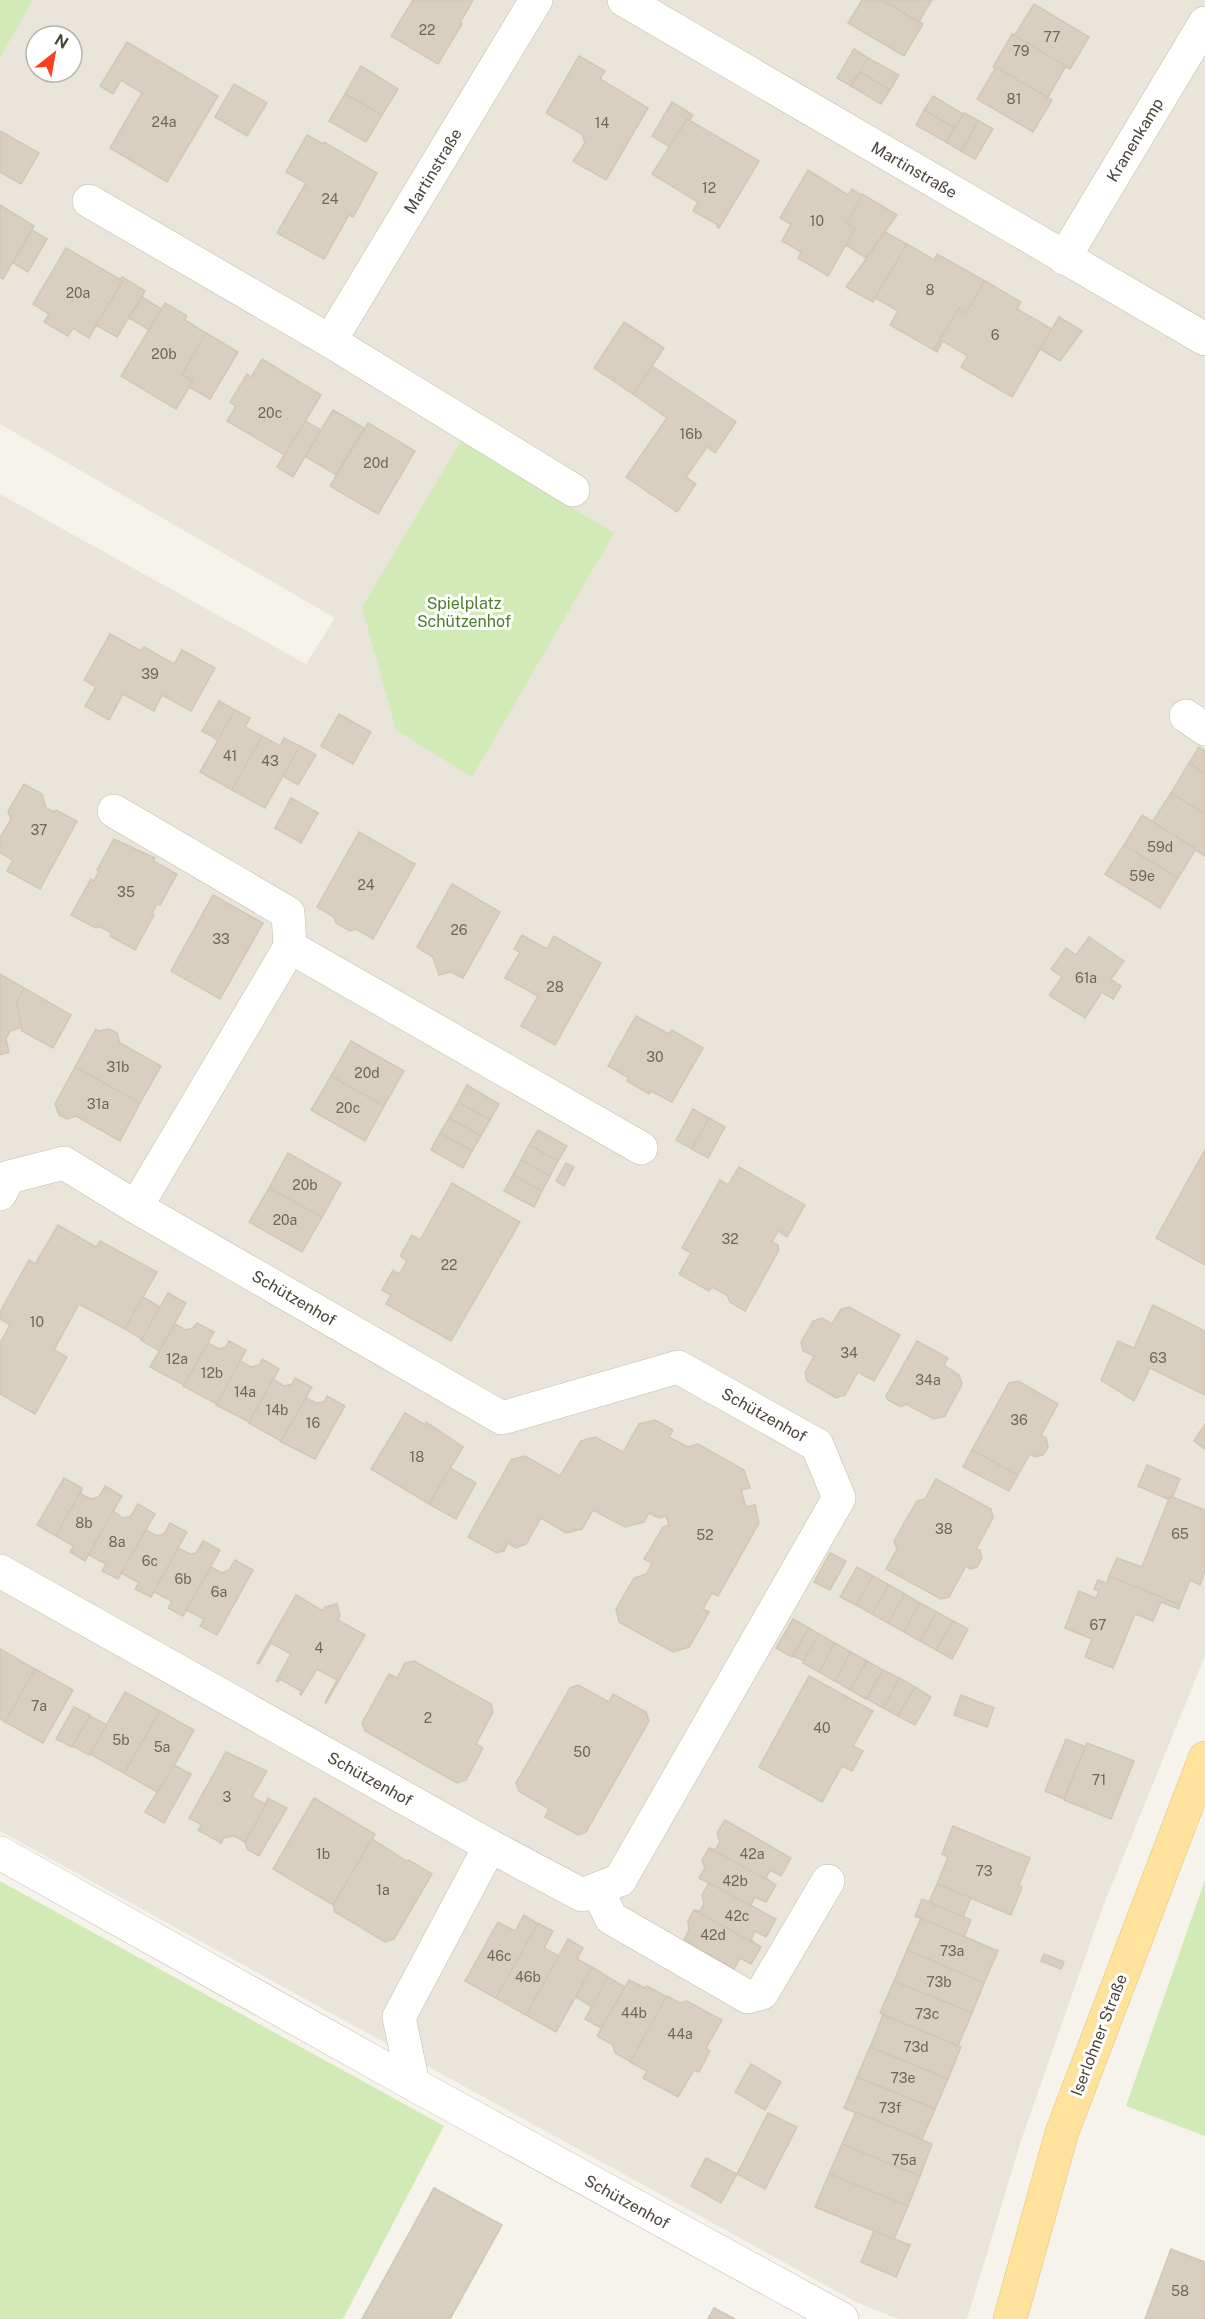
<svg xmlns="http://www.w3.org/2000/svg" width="1205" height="2319" font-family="'Public Sans',sans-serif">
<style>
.residential{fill:#eae5da;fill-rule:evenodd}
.green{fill:#d2eab5}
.building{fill:#d8cfc1;stroke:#d3c7b4;stroke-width:1.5}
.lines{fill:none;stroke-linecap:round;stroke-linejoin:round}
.minor-casing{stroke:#c2bbae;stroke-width:34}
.major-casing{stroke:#e6c16a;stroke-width:34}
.minor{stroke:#fff;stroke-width:33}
.major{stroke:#ffe39c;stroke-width:33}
.labels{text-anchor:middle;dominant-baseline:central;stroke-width:6;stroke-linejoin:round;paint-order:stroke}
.number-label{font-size:14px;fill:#6e675b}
.street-label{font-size:16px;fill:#4b4439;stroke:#fff}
.park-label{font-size:16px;fill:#4a7f2a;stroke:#fff}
</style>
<rect width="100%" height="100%" fill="#f6f3ec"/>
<path class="residential" d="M33,0H1205V1656L1102,1909L1021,2141L967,2319H898L858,2303L0,1831V494L306,664L335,618L0,424V58ZM36,36H72V72H36Z"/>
<g class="green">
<polygon points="0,0 33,0 0,58"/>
<polygon points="461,441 614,533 472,777 396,730 362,607"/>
<polygon points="1205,1880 1205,2136 1126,2106"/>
<polygon points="0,1881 444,2126 343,2319 0,2319"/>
</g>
<g class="building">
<polygon points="413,0 473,0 460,23 462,24 438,64 391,36"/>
<polygon points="862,0 882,0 923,24 904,56 848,23"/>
<polygon points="882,0 932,0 919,21 923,24"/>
<polygon points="1034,4 1089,37 1070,69 1014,36"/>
<polygon points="1012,34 1066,66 1048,97 993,67"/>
<polygon points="127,42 218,96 167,182 110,148 142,93 121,80 113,94 100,86"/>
<polygon points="854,49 868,58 851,86 837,78"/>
<polygon points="579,56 605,71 600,79 648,108 606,180 573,161 585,143 582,134 546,113"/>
<polygon points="868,58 899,75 890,90 860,72"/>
<polygon points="361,66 398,89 382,115 345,94"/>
<polygon points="996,67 1052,100 1033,132 977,99"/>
<polygon points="860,72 890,90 881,104 851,86"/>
<polygon points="234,84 267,103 247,136 215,117"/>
<polygon points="345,94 382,115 366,142 329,121"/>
<polygon points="933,96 963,114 955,128 924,110"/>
<polygon points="672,102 693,115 689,121 687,119 670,147 652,136"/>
<polygon points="924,110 955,128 946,142 916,125"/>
<polygon points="964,113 979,121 961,151 946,142"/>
<polygon points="687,119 759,161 719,228 717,227 718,225 693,211 698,202 652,174"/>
<polygon points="979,121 993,129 975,159 961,151"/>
<polygon points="0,131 39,153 21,184 0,172"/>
<polygon points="307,135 323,144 324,142 377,173 353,217 349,215 324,259 277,233 306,183 286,172"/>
<polygon points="808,170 848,195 852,189 863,196 847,224 855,229 828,276 798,258 801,252 782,241 791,224 780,218"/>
<polygon points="862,194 897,215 866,258 846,245 855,229 847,224"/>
<polygon points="0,205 34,226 3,279 0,277"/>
<polygon points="32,230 47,239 28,272 13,263"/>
<polygon points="885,232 907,244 873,302 846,287"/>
<polygon points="907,244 934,260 937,254 985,281 966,313 959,308 934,350 890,325 898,311 875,298"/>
<polygon points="66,248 123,281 89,338 73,328 68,336 44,322 49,314 33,304"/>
<polygon points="122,277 145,291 117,337 96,325 123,281 120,280"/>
<polygon points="985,281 1021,302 1017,309 1052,329 1012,397 961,367 968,356 943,341 937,352 934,350 959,308 966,313"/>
<polygon points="142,297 161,309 149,330 129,318"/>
<polygon points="165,303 187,316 185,320 206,333 182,375 193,381 176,409 121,376"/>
<polygon points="1059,317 1082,331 1060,361 1040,349"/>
<polygon points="624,322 664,348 633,394 594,368"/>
<polygon points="206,333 238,352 210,399 189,387 193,381 182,375"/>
<polygon points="262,359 321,395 285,455 227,421 236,406 230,402 247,374 251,377"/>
<polygon points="652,366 736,422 715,453 707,447 686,477 696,484 677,512 626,477 667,418 633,394"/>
<polygon points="333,410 364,428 336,475 305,456"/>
<polygon points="305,421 321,430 293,477 277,467"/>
<polygon points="368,423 415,451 378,514 330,486"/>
<polygon points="110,634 141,651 144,647 174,664 182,650 215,668 191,711 162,695 154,711 123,694 109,720 85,706 96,687 84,680"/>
<polygon points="219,701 235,710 218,740 202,731"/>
<polygon points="235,710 250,718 245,727 262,736 232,790 200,772"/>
<polygon points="339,714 371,732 353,764 321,746"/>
<polygon points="262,736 280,746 284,738 300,746 265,808 232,790"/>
<polygon points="300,746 316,755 298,785 283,776"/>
<polygon points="1199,747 1205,751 1205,773 1189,763"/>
<polygon points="1189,763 1205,773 1205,814 1171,793"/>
<polygon points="24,784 42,794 46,808 55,812 56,810 77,821 40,889 7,871 13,860 0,853 0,838 11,819 8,811"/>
<polygon points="1171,793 1205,814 1205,856 1152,822"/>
<polygon points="291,798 318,813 301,843 275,828"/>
<polygon points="1142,815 1196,849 1178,878 1124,845"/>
<polygon points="359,832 415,864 373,939 356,929 350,931 336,923 334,917 317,907"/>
<polygon points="114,839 155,858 153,861 177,874 160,905 157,904 152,913 154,915 135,950 110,936 112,933 98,926 96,928 71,915 91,879 94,881 99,871 97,870"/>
<polygon points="1124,845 1178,878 1160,908 1105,874"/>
<polygon points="452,884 500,912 463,978 451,972 439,975 433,957 417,947"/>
<polygon points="213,895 263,923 220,999 171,971"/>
<polygon points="522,935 547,949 554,936 601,963 555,1045 521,1026 538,996 505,978 520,952 514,949"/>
<polygon points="1089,937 1124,961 1111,979 1121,986 1113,999 1102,992 1085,1018 1049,995 1062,977 1051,969 1066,948 1076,955"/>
<polygon points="0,974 24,988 17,1002 23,1027 10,1031 6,1039 9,1052 0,1055"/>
<polygon points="24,988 71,1015 53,1048 22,1031 17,1002"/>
<polygon points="636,1016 669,1034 672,1030 703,1048 672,1102 651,1091 649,1094 627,1081 629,1078 608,1066"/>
<polygon points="96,1029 99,1031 109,1029 117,1033 120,1043 161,1066 140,1103 75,1067"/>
<polygon points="351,1041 404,1071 384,1106 331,1076"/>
<polygon points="75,1067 140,1103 120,1141 76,1116 67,1119 59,1115 55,1104"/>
<polygon points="331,1076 384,1106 365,1141 311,1110"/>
<polygon points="467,1085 499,1104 490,1120 458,1102"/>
<polygon points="458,1102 490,1120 481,1136 449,1118"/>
<polygon points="693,1109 709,1118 692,1149 676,1140"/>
<polygon points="449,1118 481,1136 472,1151 440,1133"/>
<polygon points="709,1118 725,1127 708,1158 692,1149"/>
<polygon points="538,1130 567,1146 558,1161 529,1145"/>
<polygon points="440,1133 472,1151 463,1168 431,1150"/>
<polygon points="529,1145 558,1161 550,1176 521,1160"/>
<polygon points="1205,1150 1205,1265 1156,1238"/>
<polygon points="288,1153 341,1183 322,1217 269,1188"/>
<polygon points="521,1160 550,1176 542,1191 513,1175"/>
<polygon points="566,1163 574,1167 564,1186 556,1181"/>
<polygon points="739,1167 805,1205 787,1237 778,1231 772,1242 778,1245 779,1250 745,1311 730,1302 727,1295 712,1287 709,1291 679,1274 691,1253 682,1248 720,1180 728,1185"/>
<polygon points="513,1175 542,1191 534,1207 504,1191"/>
<polygon points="452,1183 520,1222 451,1341 386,1304 391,1295 382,1290 393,1270 399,1274 407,1261 400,1256 412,1235 420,1240"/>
<polygon points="269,1188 322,1217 302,1252 249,1222"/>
<polygon points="58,1225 96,1247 100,1241 157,1272 125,1329 79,1304 54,1350 67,1357 35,1414 0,1394 0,1343 10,1325 0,1319 0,1312 29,1260 35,1264"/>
<polygon points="168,1293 186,1303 159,1351 141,1340"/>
<polygon points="143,1297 160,1307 142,1339 125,1329"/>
<polygon points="1153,1305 1205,1331 1205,1395 1150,1368 1134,1401 1101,1380 1118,1341 1134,1348"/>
<polygon points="849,1307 900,1335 874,1381 858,1372 845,1395 836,1398 807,1381 805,1373 814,1356 803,1351 801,1342 813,1321 822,1318 832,1324 841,1309"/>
<polygon points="197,1323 214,1332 184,1385 150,1367 175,1324 186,1330 193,1328"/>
<polygon points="229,1341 246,1350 217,1404 183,1386 208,1343 219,1349 226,1347"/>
<polygon points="917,1341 948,1358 944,1365 959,1375 962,1384 945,1416 934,1419 906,1404 901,1407 888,1400 886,1396"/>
<polygon points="262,1359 279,1369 249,1422 216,1405 240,1361 251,1367 259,1365"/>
<polygon points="295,1378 312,1387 281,1441 249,1423 273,1379 284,1386 292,1384"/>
<polygon points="1018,1381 1058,1404 1041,1435 1046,1438 1048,1447 1043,1455 1035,1457 1030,1454 1018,1475 972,1450 1009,1383"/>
<polygon points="327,1396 345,1406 315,1459 281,1442 306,1398 317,1403 324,1402"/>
<polygon points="405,1413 425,1425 426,1422 463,1447 429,1504 371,1469"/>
<polygon points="655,1420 673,1430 669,1437 688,1447 698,1444 744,1470 750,1488 741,1490 746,1507 755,1505 759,1523 718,1596 712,1593 703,1609 709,1612 689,1647 673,1652 619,1622 616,1609 634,1578 646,1574 652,1563 644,1559 663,1527 669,1525 666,1516 659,1518 649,1513 644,1522 625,1527 593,1510 582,1529 566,1533 541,1518 526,1544 516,1548 508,1543 504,1551 497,1553 468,1537 511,1460 525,1456 560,1476 581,1441 595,1437 623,1452 639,1424"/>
<polygon points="1205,1424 1205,1449 1194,1441"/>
<polygon points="972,1450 1018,1475 1009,1491 963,1467"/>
<polygon points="1147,1465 1180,1479 1173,1496 1170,1496 1168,1499 1138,1486"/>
<polygon points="450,1468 476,1483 456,1519 429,1504"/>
<polygon points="64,1478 82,1488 56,1536 37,1525"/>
<polygon points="936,1479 991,1509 993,1518 976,1549 980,1550 982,1558 977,1567 970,1569 966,1566 949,1597 941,1599 886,1569 897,1549 894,1541 917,1501 925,1499"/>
<polygon points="105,1486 122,1496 85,1561 70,1552 74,1546 56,1536 82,1488 81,1494 91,1499 99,1497"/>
<polygon points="1170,1496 1205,1510 1205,1571 1200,1585 1190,1580 1180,1605 1109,1576 1117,1558 1142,1567"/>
<polygon points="138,1504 155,1514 118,1579 102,1571 106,1564 89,1555 113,1511 123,1518 131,1516"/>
<polygon points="170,1523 187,1532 151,1597 135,1589 139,1583 121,1573 146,1530 157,1536 164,1534"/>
<polygon points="203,1541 220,1550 183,1616 168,1608 172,1601 154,1592 178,1548 190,1554 196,1553"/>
<polygon points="830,1553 846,1561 830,1590 814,1582"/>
<polygon points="235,1560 253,1570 217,1635 200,1626 204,1619 186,1610 211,1567 222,1573 229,1570"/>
<polygon points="857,1567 873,1576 856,1605 840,1597"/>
<polygon points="873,1576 889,1585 872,1614 856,1605"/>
<polygon points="1109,1576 1180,1605 1179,1609 1161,1602 1153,1621 1135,1614 1113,1668 1085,1657 1092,1639 1065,1628 1079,1591 1096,1598 1099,1591 1094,1589 1098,1580 1107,1583"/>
<polygon points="889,1585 905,1594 888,1623 872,1614"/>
<polygon points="905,1594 920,1603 904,1632 888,1623"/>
<polygon points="296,1595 323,1611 325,1607 337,1604 340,1616 338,1620 365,1635 326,1703 325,1702 337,1680 317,1669 301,1695 300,1694 301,1691 280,1679 278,1682 276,1681 291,1654 271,1643 259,1664 257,1663"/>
<polygon points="920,1603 937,1612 920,1641 904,1632"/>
<polygon points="937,1612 953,1621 936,1650 920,1641"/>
<polygon points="793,1619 809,1628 792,1657 776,1648"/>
<polygon points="953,1621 968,1629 952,1659 936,1650"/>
<polygon points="809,1628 819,1634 804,1661 793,1656"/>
<polygon points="819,1634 835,1643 819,1672 803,1663"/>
<polygon points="835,1643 851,1652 835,1681 819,1672"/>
<polygon points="0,1649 35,1669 5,1722 0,1719"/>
<polygon points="851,1652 867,1661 850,1690 835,1681"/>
<polygon points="414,1661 491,1704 493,1712 476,1744 483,1748 466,1780 457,1783 365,1731 362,1723 389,1674 397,1678 405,1663"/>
<polygon points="867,1661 883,1670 866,1699 850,1690"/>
<polygon points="35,1669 73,1690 43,1743 5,1722"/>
<polygon points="883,1670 899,1678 883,1708 867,1699"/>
<polygon points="809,1676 873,1711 853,1746 863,1751 852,1771 842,1766 822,1802 759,1767"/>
<polygon points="899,1678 915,1687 898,1716 883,1708"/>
<polygon points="578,1685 609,1702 613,1694 646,1712 649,1721 586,1832 578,1835 545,1817 549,1809 519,1791 516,1783 570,1688"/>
<polygon points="915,1687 931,1697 915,1725 898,1716"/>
<polygon points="125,1692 160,1711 124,1773 90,1754"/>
<polygon points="961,1695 994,1708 987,1727 954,1715"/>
<polygon points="74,1707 90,1715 72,1747 56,1739"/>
<polygon points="160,1711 194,1730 159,1793 124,1773"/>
<polygon points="90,1716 107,1725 89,1755 73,1746"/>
<polygon points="1066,1739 1085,1747 1064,1799 1045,1791"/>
<polygon points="1087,1743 1134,1761 1111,1819 1064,1800"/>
<polygon points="226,1752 267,1771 252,1797 265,1804 268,1798 269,1799 245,1842 234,1836 224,1838 221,1843 198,1830 202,1825 189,1818"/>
<polygon points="174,1765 191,1774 164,1823 145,1812"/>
<polygon points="314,1798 375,1834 333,1905 273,1869"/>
<polygon points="269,1799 287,1808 259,1856 247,1849 245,1842"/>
<polygon points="725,1820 791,1858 781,1876 770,1870 766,1878 776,1885 709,1848 715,1850 720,1842 717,1833"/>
<polygon points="953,1826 1030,1858 1019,1885 1022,1887 1011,1915 937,1884 948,1857 942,1854"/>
<polygon points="372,1839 406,1861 409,1860 432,1874 394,1939 385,1942 335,1912 333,1905"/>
<polygon points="709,1848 776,1885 766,1902 755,1897 751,1905 761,1912 699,1878 705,1868 702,1860"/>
<polygon points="709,1883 776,1919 766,1937 755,1931 751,1940 761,1947 694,1910 700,1911 704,1903 702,1895"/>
<polygon points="937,1884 971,1898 963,1917 929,1902"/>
<polygon points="922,1899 971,1920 964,1937 915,1916"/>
<polygon points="694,1910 761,1947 751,1964 740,1958 734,1969 684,1940 689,1930 688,1921"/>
<polygon points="524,1915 538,1924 496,1998 465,1981 498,1922 515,1931"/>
<polygon points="921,1918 998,1951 984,1983 907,1950"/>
<polygon points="538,1923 553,1931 544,1948 559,1956 526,2015 496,1998"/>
<polygon points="568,1939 583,1948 577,1959 592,1967 556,2032 526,2015"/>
<polygon points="907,1950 984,1983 972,2013 894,1981"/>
<polygon points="1044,1954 1064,1962 1061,1969 1041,1961"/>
<polygon points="592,1967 608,1977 592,2007 576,1997"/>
<polygon points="608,1977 625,1987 601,2028 585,2019"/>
<polygon points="629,1980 645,1988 647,1986 667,1997 631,2062 615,2053 613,2045 597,2036"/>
<polygon points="894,1981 972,2013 958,2046 880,2013"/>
<polygon points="667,1996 680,2003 687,2001 722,2020 706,2048 710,2051 699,2072 694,2070 678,2097 643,2078 647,2071 630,2062"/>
<polygon points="883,2015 961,2047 948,2079 870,2047"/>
<polygon points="870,2047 948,2079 935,2109 857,2077"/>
<polygon points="751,2064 781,2082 765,2110 735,2092"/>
<polygon points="857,2077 935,2109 922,2139 844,2108"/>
<polygon points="856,2112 932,2144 920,2176 842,2144"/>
<polygon points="768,2113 797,2127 765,2189 737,2174"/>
<polygon points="842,2144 920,2176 908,2206 829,2174"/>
<polygon points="706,2158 737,2174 721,2203 691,2186"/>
<polygon points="829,2174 908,2206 894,2239 815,2207"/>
<polygon points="434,2188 502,2225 450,2319 362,2319"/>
<polygon points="874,2231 910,2245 896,2277 861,2262"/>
<polygon points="1171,2249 1205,2262 1205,2319 1145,2319"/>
<polygon points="714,2308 735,2319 708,2319"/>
</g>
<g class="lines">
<defs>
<g id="minor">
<polyline points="624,0 1205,339"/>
<polyline points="89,201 330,341 573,490"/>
<polyline points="1064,258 1205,23"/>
<polyline points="330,341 536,0"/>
<polyline points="1186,716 1205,729"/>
<polyline points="114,811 288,913 290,947"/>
<polyline points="0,1194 9,1177 64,1163 136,1207 502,1418 678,1367 817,1445 839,1498 620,1880 582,1895 490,1846 0,1571"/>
<polyline points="136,1207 290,947 641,1148"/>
<polyline points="0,1853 413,2084 842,2319"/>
<polyline points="597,1889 611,1918 748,1997 762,1993 828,1881"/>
<polyline points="413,2084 399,2017 490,1846"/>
</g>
<polyline id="major" points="1010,2319 1062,2132 1205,1758"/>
</defs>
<use href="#minor" class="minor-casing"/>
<use href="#major" class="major-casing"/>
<use href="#minor" class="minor"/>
<use href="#major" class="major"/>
</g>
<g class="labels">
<g class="number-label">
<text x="427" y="30">22</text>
<text x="1052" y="37">77</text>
<text x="1021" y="51">79</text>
<text x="1014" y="99">81</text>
<text x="164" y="122">24a</text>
<text x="602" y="123">14</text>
<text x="709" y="188">12</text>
<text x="330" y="199">24</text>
<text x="817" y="221">10</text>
<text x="930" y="290">8</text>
<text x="78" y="293">20a</text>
<text x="995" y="335">6</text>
<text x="164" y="354">20b</text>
<text x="270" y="413">20c</text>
<text x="691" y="434">16b</text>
<text x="376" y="463">20d</text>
<text x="150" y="674">39</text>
<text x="230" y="756">41</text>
<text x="270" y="761">43</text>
<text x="39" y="830">37</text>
<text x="1160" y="847">59d</text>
<text x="1142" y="876">59e</text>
<text x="366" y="885">24</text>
<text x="126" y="892">35</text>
<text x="459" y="930">26</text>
<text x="221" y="939">33</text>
<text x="1086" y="978">61a</text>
<text x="555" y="987">28</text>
<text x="655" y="1057">30</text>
<text x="118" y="1067">31b</text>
<text x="367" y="1073">20d</text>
<text x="98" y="1104">31a</text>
<text x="348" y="1108">20c</text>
<text x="305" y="1185">20b</text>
<text x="285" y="1220">20a</text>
<text x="730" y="1239">32</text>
<text x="449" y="1265">22</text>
<text x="37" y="1322">10</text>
<text x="849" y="1353">34</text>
<text x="1158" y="1358">63</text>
<text x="177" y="1359">12a</text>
<text x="212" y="1373">12b</text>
<text x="928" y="1380">34a</text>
<text x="245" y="1392">14a</text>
<text x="277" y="1410">14b</text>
<text x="1019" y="1420">36</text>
<text x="313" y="1423">16</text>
<text x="417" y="1457">18</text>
<text x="84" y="1523">8b</text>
<text x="944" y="1529">38</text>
<text x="1180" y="1534">65</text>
<text x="705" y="1535">52</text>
<text x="117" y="1542">8a</text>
<text x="150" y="1561">6c</text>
<text x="183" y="1579">6b</text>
<text x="219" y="1592">6a</text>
<text x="1098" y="1625">67</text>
<text x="319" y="1648">4</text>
<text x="39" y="1706">7a</text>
<text x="428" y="1718">2</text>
<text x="822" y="1728">40</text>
<text x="121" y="1740">5b</text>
<text x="162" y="1747">5a</text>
<text x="582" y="1752">50</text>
<text x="1099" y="1780">71</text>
<text x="227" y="1797">3</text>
<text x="323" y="1854">1b</text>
<text x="752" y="1854">42a</text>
<text x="984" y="1871">73</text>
<text x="735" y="1881">42b</text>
<text x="383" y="1890">1a</text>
<text x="737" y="1916">42c</text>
<text x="713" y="1935">42d</text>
<text x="952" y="1951">73a</text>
<text x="499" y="1956">46c</text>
<text x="528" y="1977">46b</text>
<text x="939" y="1982">73b</text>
<text x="634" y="2013">44b</text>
<text x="927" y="2014">73c</text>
<text x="680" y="2034">44a</text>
<text x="916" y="2047">73d</text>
<text x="903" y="2078">73e</text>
<text x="890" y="2108">73f</text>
<text x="904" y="2160">75a</text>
<text x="1180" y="2291">58</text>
</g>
<g class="street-label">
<text transform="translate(1135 140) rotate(-59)">Kranenkamp</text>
<text transform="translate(914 170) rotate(30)">Martinstraße</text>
<text transform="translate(433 171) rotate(-59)">Martinstraße</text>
<text transform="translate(294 1298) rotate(30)">Schützenhof</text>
<text transform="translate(764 1415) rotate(29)">Schützenhof</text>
<text transform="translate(370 1779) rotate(29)">Schützenhof</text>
<text transform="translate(1099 2035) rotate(-69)">Iserlohner Straße</text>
<text transform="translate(627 2202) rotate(29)">Schützenhof</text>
</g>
<g class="park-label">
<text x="464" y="603">Spielplatz<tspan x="464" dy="18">Schützenhof</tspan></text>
</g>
</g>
<g transform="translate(54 54) rotate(31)"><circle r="28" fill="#ffffff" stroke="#b7b4b0" stroke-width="1.5"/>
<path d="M0-4.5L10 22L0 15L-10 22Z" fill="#fc3f1d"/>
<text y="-9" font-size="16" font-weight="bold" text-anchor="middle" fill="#4b4439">N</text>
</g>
</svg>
